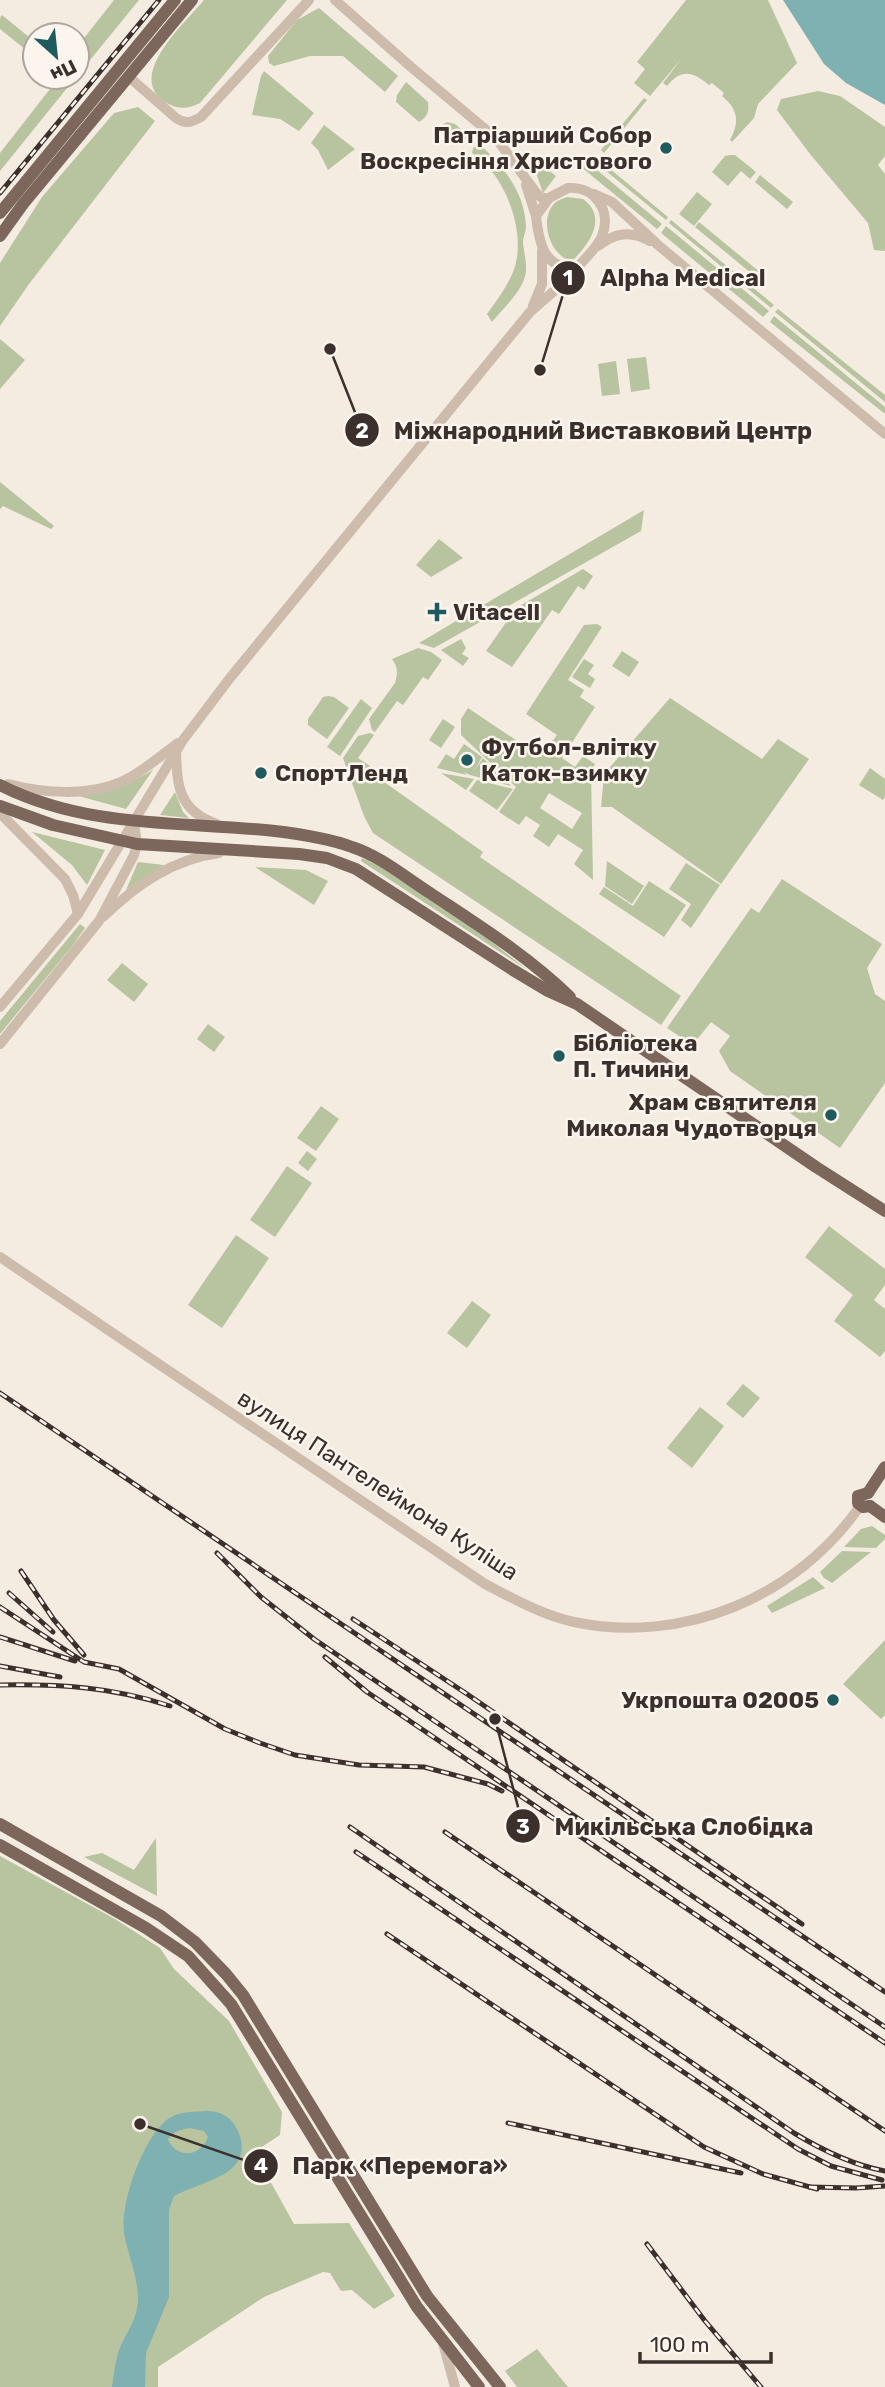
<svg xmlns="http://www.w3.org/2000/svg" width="885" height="2387" font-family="Rubik,sans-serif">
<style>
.green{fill:#b8c4a0;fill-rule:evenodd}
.water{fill:#7fb0b2;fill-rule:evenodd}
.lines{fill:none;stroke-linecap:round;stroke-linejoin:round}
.minor{stroke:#cdbbac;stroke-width:10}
.major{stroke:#7d675c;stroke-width:12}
.rail-casing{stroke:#3b302b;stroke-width:5}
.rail{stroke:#fbf5ee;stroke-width:2.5;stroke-dasharray:8;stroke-linecap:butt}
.poi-dot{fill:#1f5a5e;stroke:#fbf5ee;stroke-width:2.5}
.labels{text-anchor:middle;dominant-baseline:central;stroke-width:5;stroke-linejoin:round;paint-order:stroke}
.poi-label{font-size:23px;font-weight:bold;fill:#3b302b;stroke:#fbf5ee;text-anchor:start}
.street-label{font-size:23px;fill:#3b302b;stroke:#fbf5ee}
.leader{fill:none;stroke:#3b302b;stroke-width:2.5}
.callout-dot{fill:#3b302b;stroke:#fbf5ee;stroke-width:2.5}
.mark-label{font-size:21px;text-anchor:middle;font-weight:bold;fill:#fff}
.callout-label{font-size:24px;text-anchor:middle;font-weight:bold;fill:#3b302b;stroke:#fbf5ee;stroke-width:5;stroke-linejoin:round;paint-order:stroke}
</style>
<rect width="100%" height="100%" fill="#f4ebe1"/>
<g class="green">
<polygon points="114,0 139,0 77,76 77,47"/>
<path d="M204,0H287L200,103C188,109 178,110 165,102C125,76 185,23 204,0Z"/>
<path d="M686,0H768L797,63L758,104L754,118L732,142L730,140C740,122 738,109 722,96L724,93L712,83L709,85C693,72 682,68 667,86L663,83L682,58L650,96L634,83L645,69L637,62Z"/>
<polygon points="319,8 398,76 385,92 343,56 310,56 274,66 269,63 268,56 297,20"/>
<polygon points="2,15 34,41 26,50 0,29 0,18"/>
<polygon points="264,71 314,113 299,131 280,119 252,115 261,76"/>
<polygon points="55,77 76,77 0,171 0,153 57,80"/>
<path d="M406,82L428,102C429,111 428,117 419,122L396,102L397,95Z"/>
<polygon points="818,91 840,96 885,127 885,156 878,165 885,174 885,251 874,250 868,223 810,154 777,110 781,99"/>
<polygon points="644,98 647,100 604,153 601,150"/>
<polygon points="138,107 155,121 29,284 0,326 0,263 42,197 114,113"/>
<polygon points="447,122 455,124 468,135 462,144 440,126"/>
<polygon points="324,125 355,149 328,170 318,150 311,143"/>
<path d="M479,144C503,165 525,193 526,227C526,232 523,237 523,242C524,257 530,269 522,284C515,298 502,310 492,322L487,314C496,301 507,287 513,272C526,240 511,193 489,168C484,162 478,158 472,153L473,148Z"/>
<polygon points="592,154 668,217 666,220 589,157"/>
<polygon points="730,155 735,155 756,172 750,179 741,171 728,186 712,172 725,156"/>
<polygon points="530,156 556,176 543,193"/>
<polygon points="586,161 662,224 657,229 581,167"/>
<polygon points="760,175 793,202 787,209 755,182"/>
<polygon points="697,192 712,204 694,226 679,214"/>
<path d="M567,197L583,199C608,217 590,244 572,261C551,257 539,222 553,205C557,200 562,199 567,197Z"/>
<polygon points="671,220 774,305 771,308 669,223"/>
<polygon points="699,222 761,273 757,278 695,227"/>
<polygon points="666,226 769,311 763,317 661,233"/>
<polygon points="778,309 885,395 885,402 775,312"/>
<polygon points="774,316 885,407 885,414 770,322"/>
<polygon points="0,339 25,360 0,389"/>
<polygon points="646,357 650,389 631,392 627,359"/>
<polygon points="616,361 620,394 602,396 598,364"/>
<polygon points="0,482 54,526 51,529 3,506 0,509"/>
<polygon points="644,510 641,531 434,648 419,643"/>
<polygon points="439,539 463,558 431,577 416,565"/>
<polygon points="583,569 593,576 584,590 578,586 559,614 552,610 512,667 486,651 507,621 504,615"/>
<path d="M597,624L602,627L568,680L584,690L580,697L595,707L562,758L575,767L583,756L595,764L591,772L593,880L574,864L583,850L558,834L549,847L533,836L540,825L526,816L519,825L499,812L516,787L461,735V719L468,708L541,757L557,735L526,714L584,625ZM549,793L582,813L572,829L540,808Z"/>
<polygon points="461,639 466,648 462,654 469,658 463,666 441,650"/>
<path d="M418,648L431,652L442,660L428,680L423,677L403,705L397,701L375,732L372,730L369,719L395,683C398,673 398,667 392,659Z"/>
<polygon points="622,651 639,662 629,677 612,666"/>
<polygon points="584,659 594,665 588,674 595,679 590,688 572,677"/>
<polygon points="328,696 334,697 349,708 327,739 308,725 308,719 323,697"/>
<polygon points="670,698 762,759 778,739 809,759 721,884 612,807 601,807 604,774"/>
<polygon points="361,699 372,708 340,756 327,747"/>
<polygon points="443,719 455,727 441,748 429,740"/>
<polygon points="370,733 374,735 358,758 373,768 370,772 483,852 480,857 681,996 661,1025 373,833 364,816 343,758 358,736"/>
<polygon points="464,744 482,757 474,771 483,758 511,786 470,775 464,772 467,775 437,768 446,754 454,759"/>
<polygon points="870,768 885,779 885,797 883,800 859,785"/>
<polygon points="153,770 126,809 71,794 124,786"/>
<polygon points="441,773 474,779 466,790"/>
<polygon points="477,780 513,789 497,810 469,791"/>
<polygon points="175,792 183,812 189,818 160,815"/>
<polygon points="32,832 105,850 87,885 72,865"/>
<polygon points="362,858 379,866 476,929 526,969 361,861"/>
<polygon points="607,861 644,886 632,904 605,886"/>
<polygon points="138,862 164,865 126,890"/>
<polygon points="686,863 720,885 691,928 681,920 691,904 669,889"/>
<polygon points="255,867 306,870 328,881 314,905"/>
<polygon points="782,879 882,944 867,968 875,994 885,1001 885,1083 840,1148 730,1071 719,1051 730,1036 711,1022 700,1036 691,1044 667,1028 751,908 759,913"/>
<polygon points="649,881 686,905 664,937 599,894 604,887 633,906"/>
<polygon points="80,924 85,928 73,945 0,1034 0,1021"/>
<polygon points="122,963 148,984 134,1002 107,980"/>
<polygon points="208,1024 225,1037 214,1052 197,1039"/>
<polygon points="321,1106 339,1119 316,1151 297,1138"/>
<polygon points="307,1151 317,1159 308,1171 298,1163"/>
<polygon points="287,1166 312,1183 275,1237 250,1220"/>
<polygon points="829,1226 885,1269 885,1285 874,1300 885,1309 885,1351 880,1357 834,1321 853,1295 805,1257"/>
<polygon points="236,1235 269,1258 222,1328 188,1305"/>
<polygon points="472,1301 491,1315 467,1348 447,1333"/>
<polygon points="743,1384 760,1398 743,1418 726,1404"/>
<polygon points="700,1407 724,1426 692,1468 667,1448"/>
<polygon points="872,1526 885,1535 885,1539 876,1548 844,1547 861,1529"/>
<polygon points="842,1551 871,1552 832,1583 824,1578 820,1572"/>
<polygon points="813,1577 825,1588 772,1613 767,1606"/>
<polygon points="885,1640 885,1715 881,1719 843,1684"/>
<polygon points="156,1838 157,1896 84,1857 102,1853 134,1870"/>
<polygon points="0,1856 115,1919 160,1948 174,1969 229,2021 282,2112 280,2135 254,2152 294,2224 349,2223 395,2296 374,2309 352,2290 341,2291 330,2273 323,2272 264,2297 158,2367 158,2387 0,2387"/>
<polygon points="537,2349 568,2387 517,2387 505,2371"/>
</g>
<g class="water">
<polygon points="783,0 885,0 885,105 846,83 824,64"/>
<path d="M208,2111C223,2112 231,2117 238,2131C257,2175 201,2181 174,2196L169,2210V2297L146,2353L145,2387H112C114,2375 115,2362 119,2350C126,2333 137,2320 138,2301C138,2275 128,2256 124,2233C120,2203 144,2133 171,2117C181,2111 196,2112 208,2111ZM190,2128L204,2131L208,2137C201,2157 177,2159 168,2140C173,2131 179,2130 190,2128Z"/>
</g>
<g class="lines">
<g class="minor">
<polyline points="335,0 411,67 496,138 537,194 542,198 549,198"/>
<path d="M129,77L176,118C186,125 192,122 201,117L309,0"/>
<polyline points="526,185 536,216"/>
<path d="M568,188C595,186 612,211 602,236C597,248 586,257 578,267C544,271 539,243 536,216L549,198Z"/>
<polyline points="594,194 612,202 658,245 885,434"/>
<path d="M598,246C615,233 630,230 650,241"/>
<polyline points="533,306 542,284 542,251"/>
<path d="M176,751C177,787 179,811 217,824"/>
<path d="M8,784C43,793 89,797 123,781C143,772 160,756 178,743"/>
<polyline points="0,813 65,879 73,895 78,914"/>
<path d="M103,917C136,885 173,859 219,853"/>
<polyline points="0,1007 78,914 183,740 230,678 530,312 562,284 578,267"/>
<polyline points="0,1044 99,921 134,855 137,844 134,823"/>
<path d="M0,1257L485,1584C514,1599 542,1615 574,1622C683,1645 797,1597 860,1506"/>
<polyline points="443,2343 455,2387"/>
</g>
<g class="major">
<polyline points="0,213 175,0"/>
<polyline points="0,236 23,204 192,0"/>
<path d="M0,785C87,829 181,821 275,831C300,834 328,838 352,847C380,856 405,877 430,893C478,925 528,956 570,997"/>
<polyline points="0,806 53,825 137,844 299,854 327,858 356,869 513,970 548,991 577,1004 816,1167 885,1211"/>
<polyline points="868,1493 858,1496 858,1503 863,1507 870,1506"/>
<polyline points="868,1493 885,1467"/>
<polyline points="870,1506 885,1517"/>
<polyline points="0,1824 161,1916 195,1942 226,1974 243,1995 427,2296 500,2387"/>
<polyline points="0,1845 146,1928 188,1956 231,2004 417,2307 479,2387"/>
</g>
<defs>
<g id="rail">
<polyline points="0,193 159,0"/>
<polyline points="0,1393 885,1992"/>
<polyline points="217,1553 261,1597 314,1639 885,2027"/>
<polyline points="21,1571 54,1620 84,1655"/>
<polyline points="9,1593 53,1632"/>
<polyline points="0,1607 84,1662 119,1669 225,1729 260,1743 295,1755 359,1765 424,1767 488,1784 502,1791"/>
<polyline points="353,1619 467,1694 802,1924"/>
<polyline points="0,1637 75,1661"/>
<polyline points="325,1657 367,1692 885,2043"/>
<polyline points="0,1666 60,1677"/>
<path d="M0,1685C60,1684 113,1687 170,1706"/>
<path d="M350,1827L794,2133C822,2150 852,2165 885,2171"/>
<polyline points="445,1832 885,2131"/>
<polyline points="356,1852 798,2149 831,2166 882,2180"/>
<polyline points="387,1934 704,2147 763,2174 817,2189"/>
<polyline points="508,2123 741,2173"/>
<polyline points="809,2187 856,2188 885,2186"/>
<polyline points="647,2244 705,2321 761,2387"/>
</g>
</defs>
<use href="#rail" class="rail-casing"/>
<use href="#rail" class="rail"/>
</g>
<g class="poi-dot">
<circle cx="666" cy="148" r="7"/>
<path d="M433.5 601.5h7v7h7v7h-7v7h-7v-7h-7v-7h7z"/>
<circle cx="467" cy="760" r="7"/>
<circle cx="261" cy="773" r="7"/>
<circle cx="559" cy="1056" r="7"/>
<circle cx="831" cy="1115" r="7"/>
<circle cx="833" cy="1700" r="7"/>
</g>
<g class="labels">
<g class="poi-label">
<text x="652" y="135" text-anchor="end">Патріарший Собор<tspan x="652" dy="26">Воскресіння Христового</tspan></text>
<text x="453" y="612">Vitacell</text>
<text x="481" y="747">Футбол-влітку<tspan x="481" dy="26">Каток-взимку</tspan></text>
<text x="275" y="773">СпортЛенд</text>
<text x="573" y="1043">Бібліотека<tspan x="573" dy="26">П. Тичини</tspan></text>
<text x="817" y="1102" text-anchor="end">Храм святителя<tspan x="817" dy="26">Миколая Чудотворця</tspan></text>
<text x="819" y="1700" text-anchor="end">Укрпошта 02005</text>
</g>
<g class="street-label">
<text transform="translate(378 1485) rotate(33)">вулиця Пантелеймона Куліша</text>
</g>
</g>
<path class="leader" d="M540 370L568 278M330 349L362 430M495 1719L523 1826M140 2124L261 2166"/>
<g class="callout-dot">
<circle cx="540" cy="370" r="7"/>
<circle cx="330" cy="349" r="7"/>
<circle cx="495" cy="1719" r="7"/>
<circle cx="140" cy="2124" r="7"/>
<circle cx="568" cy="278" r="18"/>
<circle cx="362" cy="430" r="18"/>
<circle cx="523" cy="1826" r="18"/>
<circle cx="261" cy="2166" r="18"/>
</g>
<g class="mark-label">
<text x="568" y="285">1</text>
<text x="362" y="438">2</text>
<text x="523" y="1834">3</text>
<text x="261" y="2173">4</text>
</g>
<g class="callout-label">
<text x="683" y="286">Alpha Medical</text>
<text x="603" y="439">Міжнародний Виставковий Центр</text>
<text x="684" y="1835">Микільська Слобідка</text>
<text x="400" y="2174">Парк «Перемога»</text>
</g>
<g transform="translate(56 56) rotate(153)"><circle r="33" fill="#fbf5ee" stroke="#aea6a0" stroke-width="2"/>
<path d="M0-5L12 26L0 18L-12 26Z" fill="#1f5a5e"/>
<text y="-10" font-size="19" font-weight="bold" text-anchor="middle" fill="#3b302b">Пн</text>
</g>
<path d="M640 2352v10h131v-10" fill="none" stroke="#3b302b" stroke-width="3.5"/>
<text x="650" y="2352" font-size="21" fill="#3b302b" stroke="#fbf5ee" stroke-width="5" paint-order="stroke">100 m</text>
</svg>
